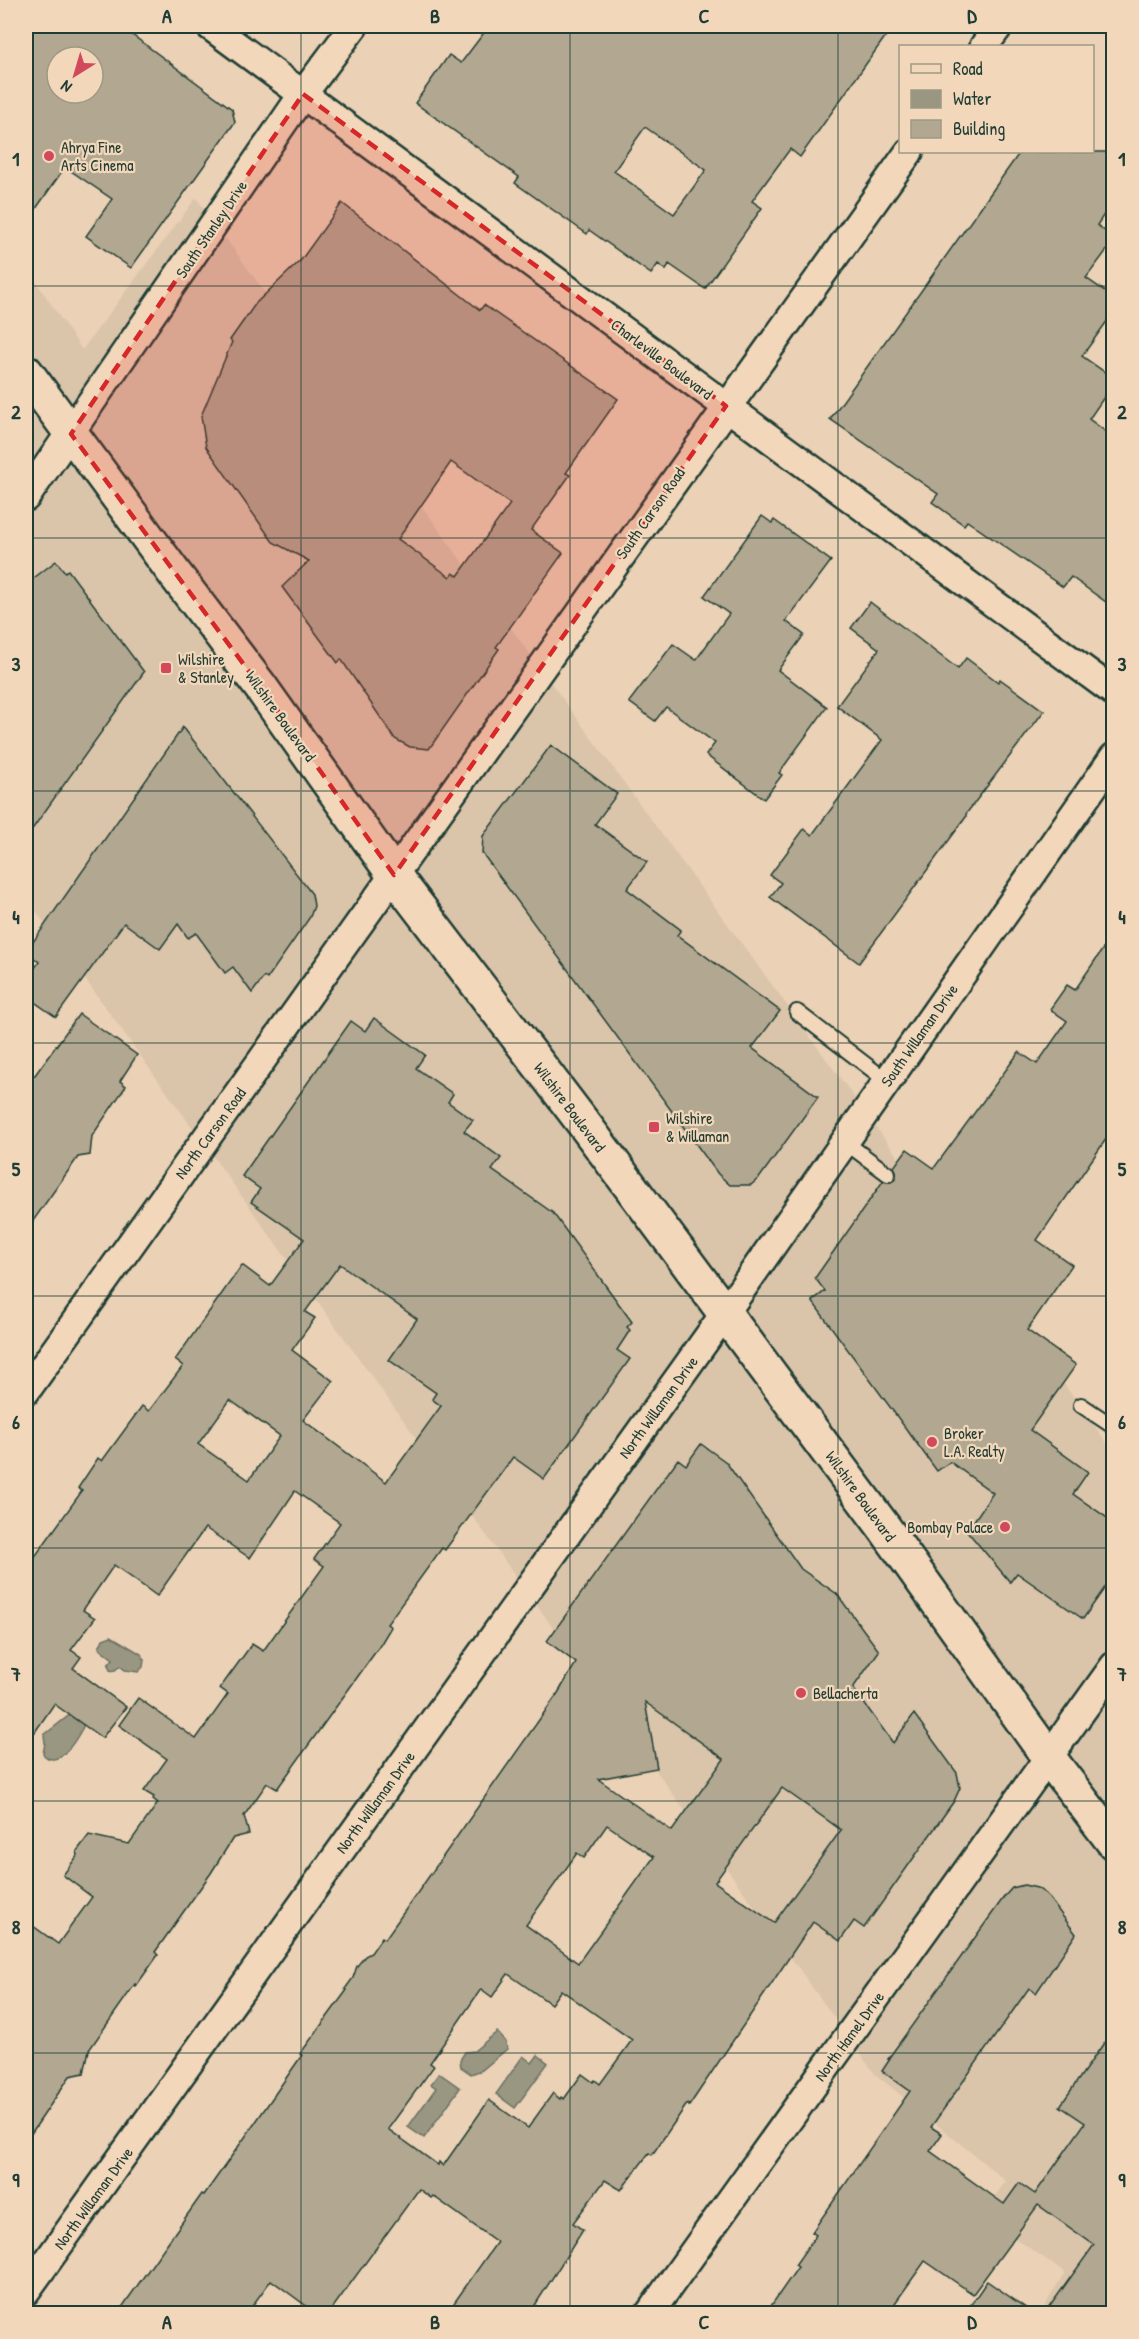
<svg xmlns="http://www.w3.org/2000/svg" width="1139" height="2339" font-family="'Patrick Hand',sans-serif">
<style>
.built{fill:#dac4aa}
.water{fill:#999682;stroke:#687263;stroke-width:1.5}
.building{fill:#b2a790;stroke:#1f3d34;stroke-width:1.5;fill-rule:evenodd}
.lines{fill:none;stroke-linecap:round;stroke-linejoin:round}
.service-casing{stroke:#1f3d34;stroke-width:18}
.minor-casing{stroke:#1f3d34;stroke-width:32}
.primary-casing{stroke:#1f3d34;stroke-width:38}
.service{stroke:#f3d7ba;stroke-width:14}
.minor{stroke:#f3d7ba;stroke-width:27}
.primary{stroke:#f3d7ba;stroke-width:33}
.marked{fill:#d62828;fill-opacity:0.2;stroke:#d62828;stroke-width:4.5;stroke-dasharray:12 8;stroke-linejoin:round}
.grid{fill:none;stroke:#1f3d34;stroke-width:1.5;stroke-opacity:0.55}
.poi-dot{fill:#d1495b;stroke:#f3d7ba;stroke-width:2}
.labels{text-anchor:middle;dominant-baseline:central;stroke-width:4.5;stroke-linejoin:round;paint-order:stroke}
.poi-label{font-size:16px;fill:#1f3d34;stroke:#f3d7ba;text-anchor:start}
.street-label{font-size:16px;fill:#1f3d34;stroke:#f3d7ba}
.neatline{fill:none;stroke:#1f3d34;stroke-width:2}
.grid-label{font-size:20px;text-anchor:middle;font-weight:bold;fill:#1f3d34}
</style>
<rect width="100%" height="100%" fill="#ebd1b5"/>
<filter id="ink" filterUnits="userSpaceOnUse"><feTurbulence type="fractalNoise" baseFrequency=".0167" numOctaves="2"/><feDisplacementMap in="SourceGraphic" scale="12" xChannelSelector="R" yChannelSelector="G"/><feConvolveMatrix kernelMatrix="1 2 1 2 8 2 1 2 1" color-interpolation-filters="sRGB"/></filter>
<g filter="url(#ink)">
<polygon class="built" points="196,198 1113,1451 1113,2313 1048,2313 1043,2309 1065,2272 981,2215 1006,2181 875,2074 26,897 26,267 82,350"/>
<g class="water">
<polygon points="111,1636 141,1654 144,1660 143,1667 138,1672 125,1670 120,1666 114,1671 110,1670 108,1665 113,1659 99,1648 103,1639"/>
<path d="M71,1714L82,1720L83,1727C76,1740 58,1771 43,1754L45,1743L44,1735Z"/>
<polygon points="497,2032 506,2042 507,2049 482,2070 471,2074 461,2067 460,2060 465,2052 474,2051"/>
<polygon points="538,2055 548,2063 515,2108 496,2094 523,2056 532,2063"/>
<polygon points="439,2073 460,2088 424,2138 408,2127 436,2088 431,2084"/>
</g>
<g class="building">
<path d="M26,26H120L232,109L235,122L131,268L86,236L112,199L65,167L26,223ZM57,57H93V93H57Z"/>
<path d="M489,26H893L800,157L790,149L752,201L762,208L705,289L669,264L666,270L658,264L651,274L589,230L587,234L515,183L519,177L415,103L449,55L461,63ZM645,127L706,170L674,214L614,171Z"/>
<polygon points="1020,152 1113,152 1113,201 1097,225 1113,237 1113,242 1086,278 1113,297 1113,313 1082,356 1113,378 1113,384 1089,419 1113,437 1113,607 1071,577 1063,587 967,521 964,525 932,502 938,494 830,419"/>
<path d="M342,203L480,310L484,305L618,399L566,473L570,475L531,530L563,553L496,647L499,649L429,749L410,747L395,739L341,659L338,663L282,587L309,561L273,542L206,447L201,416L232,342L230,340L256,303L301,260ZM451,462L510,504L458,576L453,573L450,577L398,539Z"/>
<polygon points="762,516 772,523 774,520 831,561 786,621 804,635 778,670 827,707 779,773 782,775 764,799 706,755 715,743 666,707 655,721 629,702 673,644 696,660 729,614 704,596"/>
<polygon points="56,561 65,572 68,570 144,672 26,838 26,584"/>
<polygon points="870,602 958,669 966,658 998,682 1000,679 1044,711 966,814 966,817 859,963 770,897 781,883 770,875 804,829 812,835 882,740 837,706 879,649 851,628"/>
<polygon points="183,727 312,894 314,906 310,917 267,979 264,977 252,993 233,967 225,973 196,933 188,938 178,924 160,949 124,923 56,1017 26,996 26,981 39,962 26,952"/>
<polygon points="551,745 617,794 595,824 647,862 627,889 681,930 677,935 780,1011 752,1048 818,1097 760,1177 751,1185 730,1185 718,1174 482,853 483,836"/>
<polygon points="1113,934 1113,1129 1037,1240 1072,1265 1027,1330 1076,1365 1030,1430 1088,1472 1073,1494 1113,1522 1113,1576 1083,1619 1017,1573 1010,1582 967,1531 993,1493 950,1462 937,1471 812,1301 825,1291 815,1278 883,1181 891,1182 896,1179 896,1171 894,1167 907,1149 934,1168 1019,1052 1037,1064 1067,1021 1050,1009 1067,985 1075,990"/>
<polygon points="79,1014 137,1055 120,1081 126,1086 92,1136 90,1155 78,1157 26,1231 26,1076 35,1075"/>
<path d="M374,1018L425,1055L416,1068L453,1094L448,1102L473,1120L464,1131L501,1158L492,1170L553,1213L632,1322L627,1327L630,1330L617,1350L630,1359L544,1479L513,1457L445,1550L442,1548L387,1624L391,1627L379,1647L277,1789L267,1783L244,1816L249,1834L233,1838L211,1873L155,1952L158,1955L136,1986L135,1984L89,2050L84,2073L70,2076L26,2141V1921L58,1944L92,1897L63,1875L78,1855L77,1851L89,1835L129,1844L158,1803L153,1799L154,1797L144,1791L167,1759L119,1725L138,1698L196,1739L228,1694L220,1688L252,1644L263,1651L324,1566L314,1559L340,1523L295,1491L250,1558L205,1528L157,1596L114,1565L83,1610L95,1618L71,1650L81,1657L73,1668L126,1707L102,1738L54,1704L26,1745V1569L82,1491L78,1488L98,1458L102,1461L142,1406L149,1411L183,1366L175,1360L242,1265L270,1286L304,1239L251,1202L260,1189L242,1176L351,1021L365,1031ZM340,1264L417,1319L389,1360L436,1393L432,1399L441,1406L386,1482L303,1420L333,1381L292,1350L315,1318L305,1312ZM230,1400L280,1436L249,1480L198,1444Z"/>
<path d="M701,1444L726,1462L801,1569L837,1594L879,1651L853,1688L893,1743L914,1714L957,1773L960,1788L954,1801L864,1928L854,1921L840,1941L813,1922L689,2106L687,2104L652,2155L649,2153L621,2190L605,2180L573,2223L583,2230L530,2313H447L497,2242L433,2196L431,2198L419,2189L329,2313H316L271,2280L247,2313H118L202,2194L204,2195L255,2123L302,2055L300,2054L347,1990L345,1989L353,1978L357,1966L365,1956L371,1953L382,1937L385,1939L558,1693L576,1663L547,1641L678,1459L686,1465ZM645,1702L724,1759L672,1831L598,1779L657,1768ZM782,1788L841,1830L774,1923L715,1882ZM607,1825L654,1857L578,1963L526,1925L577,1853L584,1858ZM508,1974L551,2004L561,1990L632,2040L600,2084L595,2080L593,2082L582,2074L564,2099L561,2097L560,2099L553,2093L528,2128L489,2100L443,2166L439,2162L438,2165L388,2129L434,2066L430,2063L481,1989L492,1997Z"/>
<polygon points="1024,1885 1037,1888 1046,1894 1076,1934 1036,1993 1029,1988 931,2127 942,2134 930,2151 1004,2204 1019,2183 1035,2194 1085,2123 1060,2106 1113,2030 1113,2313 1045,2313 1094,2245 1038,2205 973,2294 925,2261 888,2313 766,2313 798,2267 795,2265 816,2235 812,2232 910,2091 882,2071 890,2059 888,2059 1004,1897 1012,1888"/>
<polygon points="987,2281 1033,2313 965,2313"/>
</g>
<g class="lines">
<defs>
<g id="service">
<polyline points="797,1012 887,1081"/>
<polyline points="845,1142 888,1174"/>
<polyline points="1081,1405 1114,1427"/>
</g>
<g id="minor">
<polyline points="210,26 1114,692"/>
<polyline points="984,46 999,26"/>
<polyline points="26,497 303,94 354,26"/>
<polyline points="26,1391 909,152"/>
<polyline points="26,2291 725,1313 1114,757"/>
<polyline points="649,2314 1114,1666"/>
</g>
<polyline id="primary" points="26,372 174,573 260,686 394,875 587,1128 883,1526 1049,1758 1114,1843"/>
</defs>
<use href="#service" class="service-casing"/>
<use href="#minor" class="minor-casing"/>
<use href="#primary" class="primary-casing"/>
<use href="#service" class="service"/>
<use href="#minor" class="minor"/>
<use href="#primary" class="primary"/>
</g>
</g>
<path class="marked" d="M303,94L726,406L394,875L260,686L71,434Z"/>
<path class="grid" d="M301,26V2314M570,26V2314M838,26V2314M26,286H1114M26,538H1114M26,791H1114M26,1043H1114M26,1296H1114M26,1548H1114M26,1801H1114M26,2053H1114"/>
<g class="poi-dot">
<circle cx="49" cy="156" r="6"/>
<rect x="160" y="662" width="12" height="12" rx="3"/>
<rect x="648" y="1121" width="12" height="12" rx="3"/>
<circle cx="932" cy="1442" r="6"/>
<circle cx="1005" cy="1527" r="6"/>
<circle cx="801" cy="1693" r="6"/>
</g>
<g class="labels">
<g class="poi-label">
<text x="61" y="147">Ahrya Fine<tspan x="61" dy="18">Arts Cinema</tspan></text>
<text x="178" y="659">Wilshire<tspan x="178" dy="18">&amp; Stanley</tspan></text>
<text x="666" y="1118">Wilshire<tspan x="666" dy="18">&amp; Willaman</tspan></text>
<text x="944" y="1433">Broker<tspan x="944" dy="18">L.A. Realty</tspan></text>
<text x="993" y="1527" text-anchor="end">Bombay Palace</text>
<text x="813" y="1693">Bellacherta</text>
</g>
<g class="street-label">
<text transform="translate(211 229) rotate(-56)">South Stanley Drive</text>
<text transform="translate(662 359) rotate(37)">Charleville Boulevard</text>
<text transform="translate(650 513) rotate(-55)">South Carson Road</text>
<text transform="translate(281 716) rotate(54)">Wilshire Boulevard</text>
<text transform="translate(919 1035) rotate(-55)">South Willaman Drive</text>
<text transform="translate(570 1107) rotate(53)">Wilshire Boulevard</text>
<text transform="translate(210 1133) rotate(-54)">North Carson Road</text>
<text transform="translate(658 1407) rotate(-54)">North Willaman Drive</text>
<text transform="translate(861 1496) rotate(54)">Wilshire Boulevard</text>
<text transform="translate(375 1802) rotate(-54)">North Willaman Drive</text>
<text transform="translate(849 2036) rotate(-54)">North Hamel Drive</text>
<text transform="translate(93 2198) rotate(-54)">North Willaman Drive</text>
</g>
</g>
<rect width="1139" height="2339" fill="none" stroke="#f3d7ba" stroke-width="66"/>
<rect x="899" y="45" width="195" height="108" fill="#f3d7ba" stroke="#9e9984" stroke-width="1.5"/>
<rect x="911" y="64" width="30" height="9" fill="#f3d7ba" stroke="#9e9984" stroke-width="1.5"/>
<text x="953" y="75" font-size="18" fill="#1f3d34">Road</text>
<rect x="911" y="90" width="30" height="18" fill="#999682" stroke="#9e9984" stroke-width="1.5"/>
<text x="953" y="105" font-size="18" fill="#1f3d34">Water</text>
<rect x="911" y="120" width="30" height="18" fill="#b2a790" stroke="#9e9984" stroke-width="1.5"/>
<text x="953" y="135" font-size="18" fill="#1f3d34">Building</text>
<g transform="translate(75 75) rotate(217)"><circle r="28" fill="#f3d7ba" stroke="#9e9984" stroke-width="1.5"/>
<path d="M0-4.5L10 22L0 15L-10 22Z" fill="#d1495b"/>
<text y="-9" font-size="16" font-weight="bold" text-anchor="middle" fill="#1f3d34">N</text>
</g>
<rect x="33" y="33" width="1073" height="2273" class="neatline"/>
<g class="grid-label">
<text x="167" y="23">A</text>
<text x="435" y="23">B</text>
<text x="704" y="23">C</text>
<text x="972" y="23">D</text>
<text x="16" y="166">1</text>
<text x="1122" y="166">1</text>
<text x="16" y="419">2</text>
<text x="1122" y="419">2</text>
<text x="16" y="671">3</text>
<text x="1122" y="671">3</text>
<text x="16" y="924">4</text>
<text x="1122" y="924">4</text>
<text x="16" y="1176">5</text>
<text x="1122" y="1176">5</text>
<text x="16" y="1429">6</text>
<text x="1122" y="1429">6</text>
<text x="16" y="1681">7</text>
<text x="1122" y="1681">7</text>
<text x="16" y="1934">8</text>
<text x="1122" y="1934">8</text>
<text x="16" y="2187">9</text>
<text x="1122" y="2187">9</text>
<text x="167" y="2329">A</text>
<text x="435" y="2329">B</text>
<text x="704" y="2329">C</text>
<text x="972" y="2329">D</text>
</g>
</svg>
